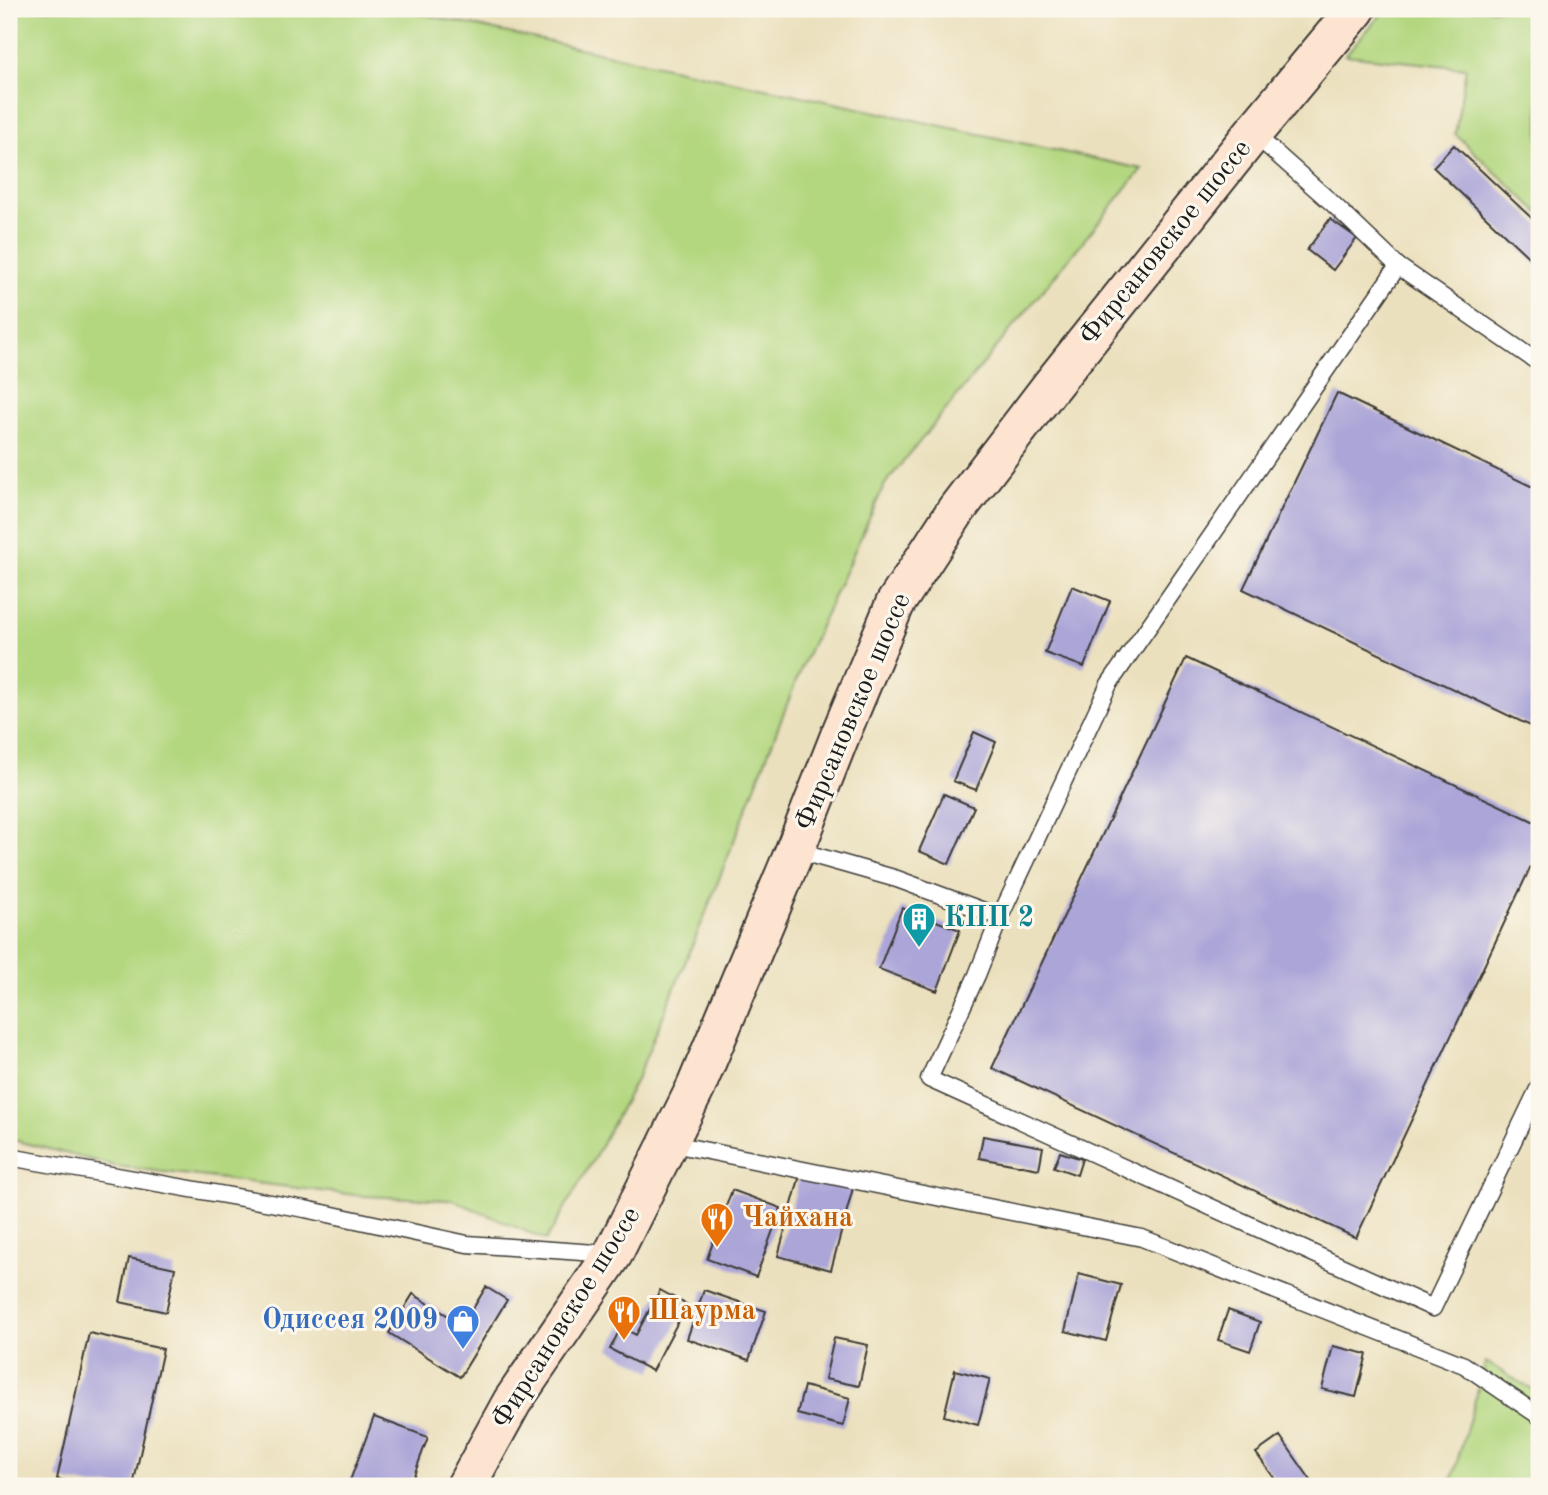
<svg xmlns="http://www.w3.org/2000/svg" width="1548" height="1495" font-family="'Old Standard TT',serif">
<style>
.green{fill:#b3d77f;stroke:#687a4e;stroke-width:2}
.building{fill:#aba5d8}
.lines{fill:none;stroke-linecap:round;stroke-linejoin:round}
.lane-casing{stroke:#3b3934;stroke-width:19}
.secondary-casing{stroke:#3b3934;stroke-width:42}
.lane{stroke:#fff;stroke-width:16}
.secondary{stroke:#fde4d1;stroke-width:38}
.labels{text-anchor:middle;dominant-baseline:central;stroke-width:6;stroke-linejoin:round;paint-order:stroke}
.street-label{font-size:28px;fill:#1c1c1c;stroke:#fbf7ec}
.culture-label{font-size:28px;font-weight:bold;fill:#0d838f;stroke:#fbf7ec;text-anchor:start}
.food-label{font-size:28px;font-weight:bold;fill:#c56008;stroke:#fbf7ec;text-anchor:start}
.shop-label{font-size:28px;font-weight:bold;fill:#366cbe;stroke:#fbf7ec;text-anchor:end}
</style>
<rect width="100%" height="100%" fill="#fbf7ec"/>
<filter id="ink" filterUnits="userSpaceOnUse"><feTurbulence type="fractalNoise" baseFrequency=".0143" numOctaves="2"/><feDisplacementMap in="SourceGraphic" scale="14" xChannelSelector="R" yChannelSelector="G"/><feConvolveMatrix kernelMatrix="1 2 1 2 8 2 1 2 1" color-interpolation-filters="sRGB"/></filter>
<filter id="wash" filterUnits="userSpaceOnUse"><feTurbulence type="fractalNoise" baseFrequency=".00686" numOctaves="4" result="noise"/><feDisplacementMap in="SourceGraphic" scale="28" xChannelSelector="R" yChannelSelector="G"/><feGaussianBlur stdDeviation="1.57" result="paint"/><feColorMatrix in="noise" values="0 0 0 0 0 0 0 0 0 0 0 0 0 0 0 0 0 1.4 0 .05"/><feComposite in="paint" operator="in"/></filter>
<g filter="url(#wash)">
<rect width="100%" height="100%" fill="#ebe0bd"/>
<g class="green">
<polygon points="9,9 397,9 1142,169 885,484 802,666 707,910 638,1076 596,1155 546,1240 453,1200 363,1196 115,1166 9,1139"/>
<polygon points="1386,9 1539,9 1539,213 1455,134 1466,68 1345,55"/>
<polygon points="1486,1362 1539,1394 1539,1486 1450,1486"/>
</g>
<g id="blocks">
<g class="building">
<polygon points="1454,145 1539,225 1539,267 1433,167"/>
<polygon points="1330,219 1357,238 1333,270 1307,250"/>
<polygon points="1337,393 1539,490 1539,730 1243,589"/>
<polygon points="1072,586 1110,601 1084,667 1045,653"/>
<polygon points="1186,658 1539,824 1539,849 1356,1238 992,1068"/>
<polygon points="974,732 996,742 976,790 953,781"/>
<polygon points="944,794 974,807 949,864 919,851"/>
<polygon points="902,908 960,930 937,991 879,969"/>
<polygon points="983,1136 1043,1147 1039,1169 979,1158"/>
<polygon points="1060,1152 1082,1159 1077,1175 1054,1167"/>
<polygon points="800,1175 853,1188 831,1270 778,1256"/>
<polygon points="732,1190 781,1208 756,1277 707,1259"/>
<polygon points="129,1258 175,1268 166,1312 120,1302"/>
<polygon points="1079,1274 1121,1285 1106,1341 1065,1331"/>
<polygon points="486,1287 507,1300 460,1377 389,1333 413,1294 463,1325"/>
<polygon points="660,1290 687,1305 652,1371 610,1349 621,1327 636,1335"/>
<polygon points="704,1290 766,1311 749,1360 687,1339"/>
<polygon points="1228,1310 1260,1322 1250,1351 1218,1340"/>
<polygon points="89,1333 163,1349 133,1486 92,1486 57,1479"/>
<polygon points="834,1338 868,1345 859,1386 825,1379"/>
<polygon points="1333,1346 1367,1354 1356,1397 1322,1389"/>
<polygon points="955,1370 990,1379 978,1425 944,1416"/>
<polygon points="804,1386 850,1398 843,1426 797,1414"/>
<polygon points="374,1417 428,1437 410,1486 348,1486"/>
<polygon points="1280,1436 1315,1486 1280,1486 1256,1453"/>
</g>
</g>
</g>
<g filter="url(#ink)">
<use href="#blocks" fill-opacity="0" stroke="#3b3934" stroke-width="2"/>
<g class="lines">
<defs>
<g id="lane">
<polyline points="1253,133 1332,203 1398,266"/>
<polyline points="1539,363 1398,266 1109,684 1000,917 977,975 929,1079 1433,1308 1539,1087"/>
<polyline points="795,850 897,879 1000,917"/>
<polyline points="668,1143 1142,1238 1464,1365 1539,1416"/>
<polyline points="9,1157 305,1209 467,1244 610,1254"/>
</g>
<polyline id="secondary" points="466,1486 512,1402 613,1254 696,1087 795,850 841,733 895,604 957,509 1051,386 1253,133 1356,9"/>
</defs>
<use href="#lane" class="lane-casing"/>
<use href="#secondary" class="secondary-casing"/>
<use href="#lane" class="lane"/>
<use href="#secondary" class="secondary"/>
</g>
</g>
<defs>
<symbol id="building-pin" viewBox="-11 -11 22 30"><path d="M0 17L-7.5 6A9.5 9.5 0 1 1 7.5 6Z" fill="#0f9aa8" stroke="#fbf7ec"/><path d="M-4-6H4V6H1V3H-1V6H-4ZM-2.5-4.3h1.7v1.8h-1.7ZM.8-4.3h1.7v1.8H.8ZM-2.5-1h1.7V.8h-1.7ZM.8-1h1.7V.8H.8Z" fill="#fff"/></symbol>
<symbol id="restaurant-pin" viewBox="-11 -11 22 30"><path d="M0 17L-7.5 6A9.5 9.5 0 1 1 7.5 6Z" fill="#e8710a" stroke="#fbf7ec"/><path d="M-5-6h1v4h1v-4h1v4h1v-4h1v5L-1.5 .5V6h-2V.5L-5-1ZM5-6V6H3V1.5H1.5Q1.5-4 5-6Z" fill="#fff"/></symbol>
<symbol id="shop-pin" viewBox="-11 -11 22 30"><path d="M0 17L-7.5 6A9.5 9.5 0 1 1 7.5 6Z" fill="#3f7fe0" stroke="#fbf7ec"/><path d="M-5-2.5h2.3a2.7 3.5 0 0 1 5.4 0H5L5.5 6h-11ZM-1.5-2.5h3a1.5 2.3 0 0 0-3 0Z" fill="#fff"/></symbol>
</defs>
<g fill-rule="evenodd">
<use href="#building-pin" x="900" y="900" width="38" height="52"/>
<use href="#restaurant-pin" x="698" y="1200" width="38" height="52"/>
<use href="#restaurant-pin" x="605" y="1293" width="38" height="52"/>
<use href="#shop-pin" x="444" y="1302" width="38" height="52"/>
</g>
<g class="labels">
<g class="street-label">
<text transform="translate(1166 243) rotate(-51)">Фирсановское шоссе</text>
<text transform="translate(854 712) rotate(-67)">Фирсановское шоссе</text>
<text transform="translate(567 1318) rotate(-58)">Фирсановское шоссе</text>
</g>
<g class="culture-label">
<text x="944" y="919">КПП 2</text>
</g>
<g class="food-label">
<text x="742" y="1219">Чайхана</text>
<text x="648" y="1312">Шаурма</text>
</g>
<g class="shop-label">
<text x="438" y="1321">Одиссея 2009</text>
</g>
</g>
<rect width="1548" height="1495" fill="none" stroke="#fbf7ec" stroke-width="35"/>
</svg>
